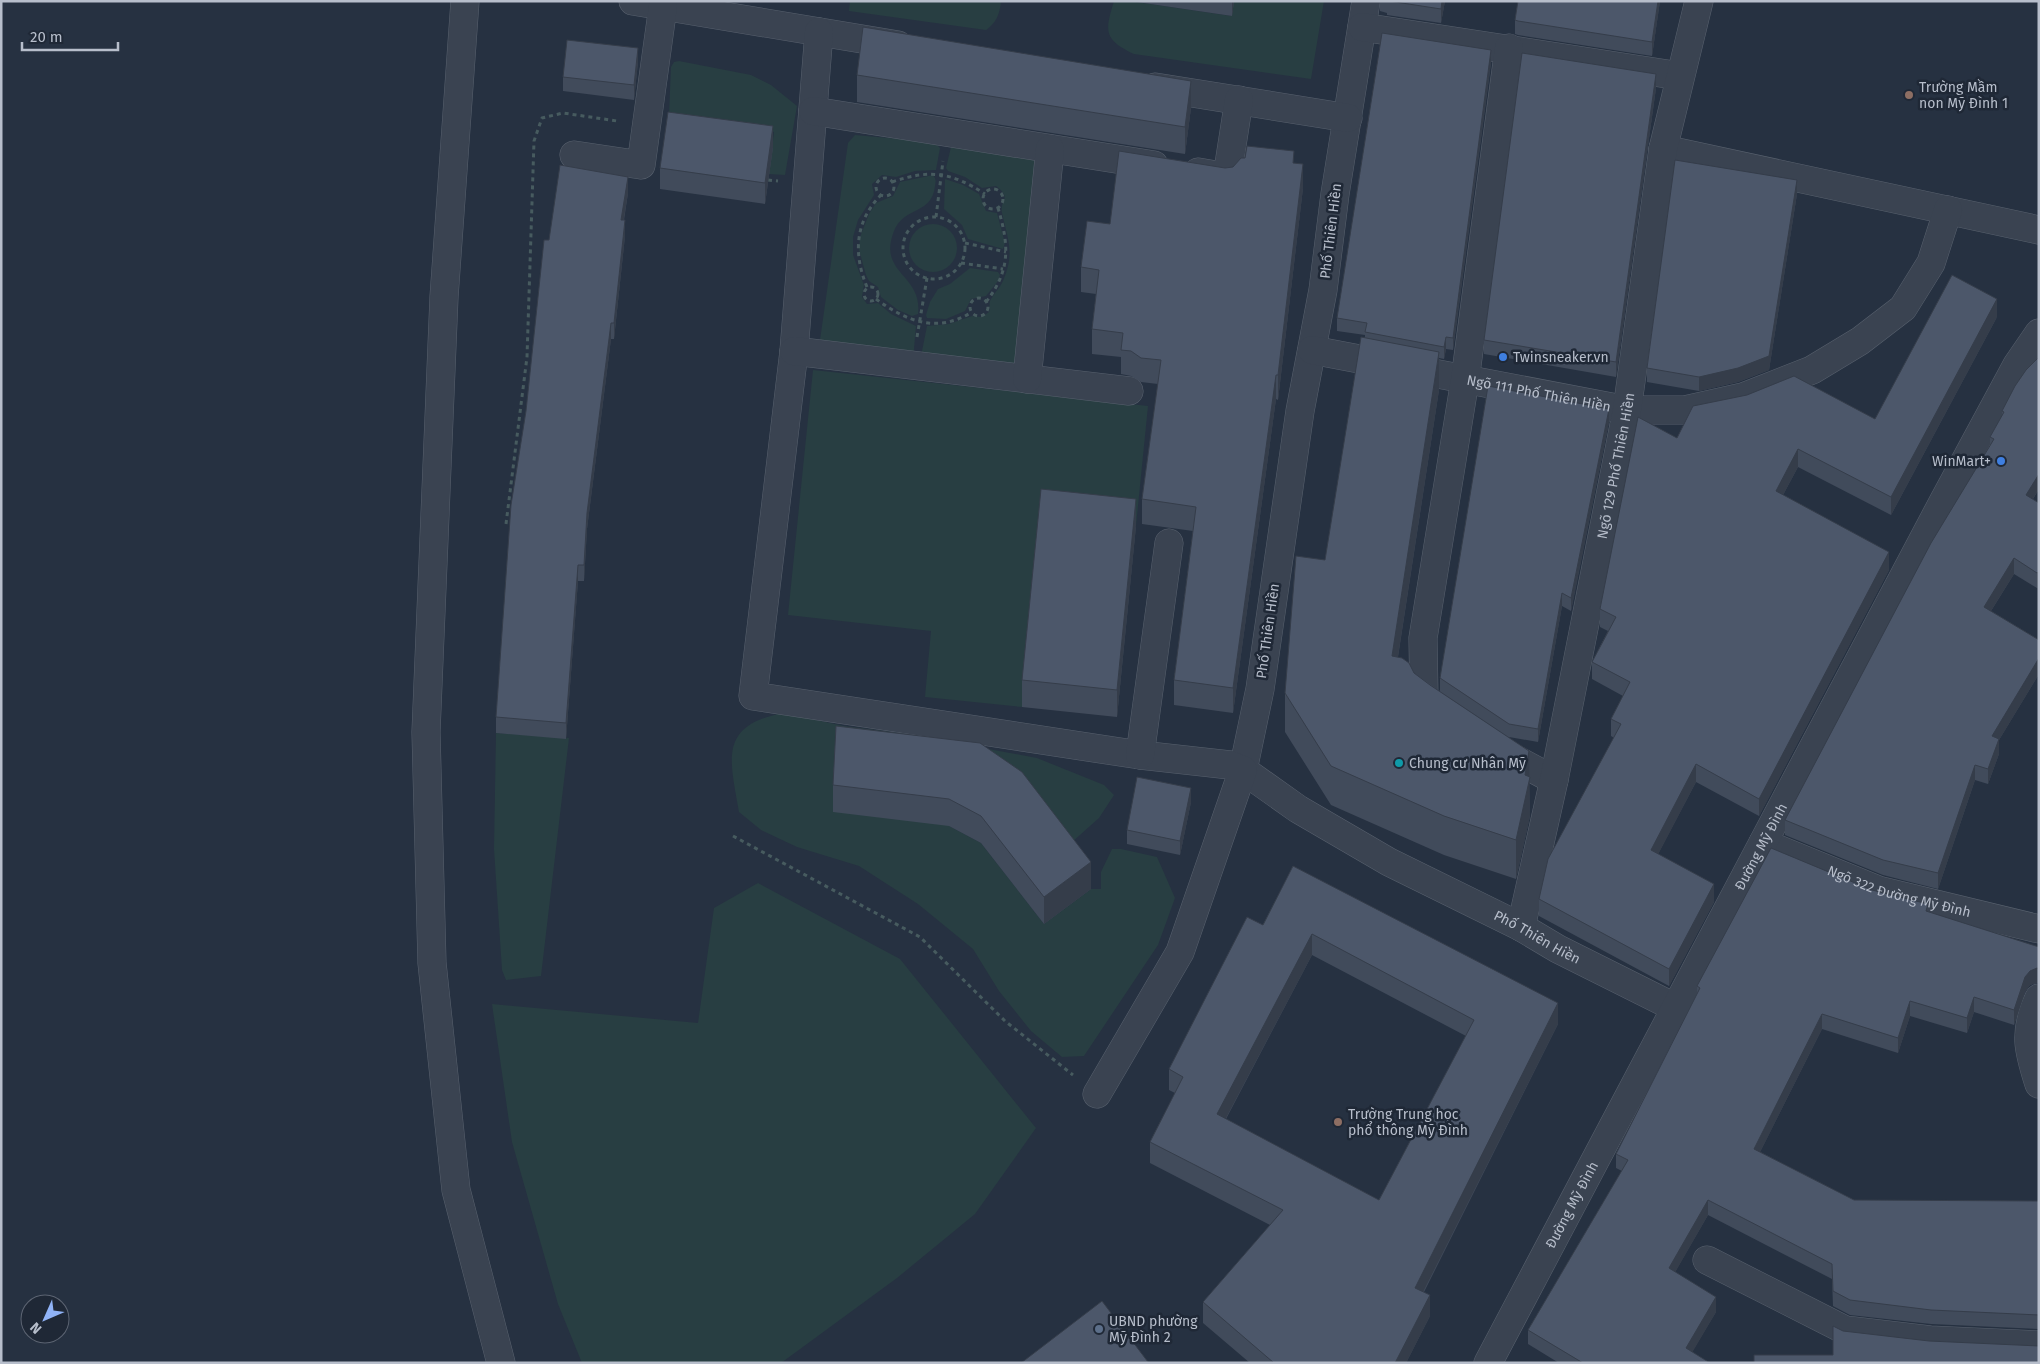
<svg xmlns="http://www.w3.org/2000/svg" width="2040" height="1364" font-family="'Fira Sans',sans-serif">
<style>
.green{fill:#283e42}
.lines{fill:none;stroke-linecap:round;stroke-linejoin:round}
.minor-casing{stroke:#58616e;stroke-width:29}
.path{stroke:#475b5f;stroke-width:3;stroke-dasharray:4 4;stroke-linecap:butt}
.minor{stroke:#3a4351;stroke-width:28}
.wall{fill:#414b5b;fill-rule:evenodd}
.shaded-wall{fill:#353d4a}
.building{fill:#4c576a;stroke:#353d4a;fill-rule:evenodd}
.education-dot{fill:#8d6e63;stroke:#1f2836;stroke-width:2}
.shop-dot{fill:#3f7fe0;stroke:#1f2836;stroke-width:2}
.culture-dot{fill:#0f9aa8;stroke:#1f2836;stroke-width:2}
.service-dot{fill:#5c6f8a;stroke:#1f2836;stroke-width:2}
.labels{text-anchor:middle;dominant-baseline:central;stroke-width:5;stroke-linejoin:round;paint-order:stroke}
.poi-label{font-size:14px;fill:#b7becb;stroke:#1f2836;text-anchor:start}
.street-label{font-size:14px;fill:#b7becb;stroke:#1f2836}
</style>
<rect width="100%" height="100%" fill="#263141"/>
<g class="green">
<path d="M850,1H1001C1000,14 996,23 986,30L849,11Z"/>
<path d="M1114,1H1130L1231,16L1234,1H1324L1311,79L1134,54C1103,39 1105,31 1114,1Z"/>
<polygon points="679,61 751,75 771,85 797,106 785,175 769,174 774,132 669,115 671,67 674,62"/>
<polygon points="855,135 934,142 940,148 936,170 915,171 896,177 882,175 872,184 874,195 858,220 853,237 853,255 864,285 862,297 867,304 878,303 891,314 916,326 913,360 820,340 848,143"/>
<path d="M951,147L1038,160L1024,367L920,361L927,326L949,324L972,316L982,317L989,312C990,309 989,304 990,301C993,294 1000,288 1003,281C1015,253 1008,240 1002,213C999,200 1013,199 996,186L982,188L965,177L948,171L946,168Z"/>
<path d="M933,175C936,179 936,181 935,186C932,215 904,206 894,231C877,274 923,274 918,314L912,316L898,310L881,297L878,287L869,281L866,275L859,250L860,237L869,214L876,203L893,196L900,182Z"/>
<polygon points="945,179 963,185 979,194 986,211 997,213 1005,243 1003,249 968,239 962,225 944,209"/>
<circle cx="933" cy="248" r="24"/>
<polygon points="970,268 998,272 1000,275 998,281 986,296 971,299 965,311 946,319 927,318 926,315 930,302 938,289 950,284"/>
<polygon points="813,370 1148,406 1136,526 1041,517 1022,707 925,697 931,631 788,615"/>
<path d="M783,713L844,726L908,734L1037,758L1104,785L1114,795L1099,818L1062,851L949,826L981,843L1044,924L1091,889H1101V872L1112,849H1121L1157,857L1175,898L1158,945L1084,1056L1062,1057L1031,1031L999,991L973,949L918,904L859,866L797,847L761,830L739,812C730,759 718,726 783,713Z"/>
<polygon points="496,733 569,738 541,976 506,980 502,970 494,849"/>
<polygon points="758,883 900,959 1036,1128 975,1214 897,1278 781,1363 582,1363 558,1304 512,1142 492,1004 698,1023 714,908"/>
</g>
<g class="lines">
<defs>
<g id="minor">
<polyline points="465,1 444,297 426,732 432,963 456,1190 501,1363"/>
<polyline points="633,1 898,45"/>
<path id="s1" d="M1366,1L1335,194L1323,290L1300,411L1260,689L1243,770L1298,809L1389,862L1521,927L1558,949L1676,1008"/>
<polyline points="1362,27 1680,76"/>
<polyline points="819,32 794,351 753,696 1140,755 1230,765 1243,770 1180,952 1097,1094"/>
<polyline points="1155,87 1348,118"/>
<polyline points="813,111 1154,165"/>
<polyline points="1663,149 2039,230"/>
<polyline points="574,155 641,165 663,6"/>
<polyline points="1198,172 1227,177 1239,100"/>
<path id="s2" d="M1312,350L1627,410H1685L1743,397L1812,370L1860,341L1903,308L1931,263L1948,210"/>
<polyline points="794,351 1129,391"/>
<polyline points="1027,379 1050,149"/>
<polyline points="1439,711 1424,699 1423,638 1465,380 1509,48"/>
<polyline points="1496,749 1554,780"/>
<polyline points="1140,755 1169,543"/>
<path id="s3" d="M1763,843L1878,890L2039,929"/>
<path id="s4" d="M1521,927L1554,780L1627,410L1663,149L1699,1"/>
<path d="M2039,998C2023,1032 2028,1050 2039,1084"/>
<polyline points="1707,1260 1845,1330 1930,1340 2039,1345"/>
<path id="s5" d="M1488,1363L1943,502L2017,365L2039,333"/>
</g>
</defs>
<use href="#minor" class="minor-casing"/>
<g class="path">
<circle cx="885" cy="187" r="9"/>
<polyline points="768,180 778,181"/>
<path d="M892,182C930,169 951,172 985,194"/>
<circle cx="993" cy="199" r="10"/>
<circle cx="934" cy="248" r="31"/>
<polyline points="936,217 943,161"/>
<polyline points="965,243 1006,252"/>
<polyline points="961,263 1003,269"/>
<circle cx="871" cy="294" r="7"/>
<path d="M867,287C853,254 855,221 881,195"/>
<circle cx="979" cy="307" r="9"/>
<path d="M876,299C906,321 937,334 972,312"/>
<path d="M986,302C1011,270 1009,245 998,208"/>
<polyline points="917,337 927,278"/>
<polyline points="506,524 527,357 534,141 542,118 563,113 617,121"/>
<polyline points="733,836 920,937 1005,1021 1073,1075"/>
</g>
<use href="#minor" class="minor"/>
</g>
<g class="wall">
<polygon points="1130,1 1234,1 1232,16"/>
<polygon points="1380,1 1445,1 1441,23 1387,15 1387,13 1380,11"/>
<polygon points="1518,1 1660,1 1652,56 1518,35 1515,34 1515,20"/>
<polygon points="638,62 634,100 563,91 563,77"/>
<polygon points="1491,63 1453,350 1446,349 1444,359 1439,358 1439,390 1398,657 1414,673 1440,691 1440,678 1609,422 1571,611 1562,606 1538,742 1509,737 1529,777 1530,816 1516,879 1444,855 1331,805 1285,732 1285,693 1325,560 1365,338 1365,335 1337,331 1337,318"/>
<polygon points="857,75 1191,108 1185,154 857,102"/>
<polygon points="1656,88 1616,377 1484,354 1484,340"/>
<polygon points="773,147 765,204 660,189 660,168"/>
<polygon points="1294,163 1303,188 1278,400 1276,399 1233,713 1174,705 1174,680 1193,531 1142,524 1142,499 1158,384 1141,382 1131,376 1121,374 1121,357 1092,354 1092,329 1096,294 1081,292 1081,267 1110,224 1225,168"/>
<polygon points="628,193 624,220 625,236 614,339 611,339 587,529 584,581 578,581 566,739 496,733 496,717 526,411 549,240"/>
<polygon points="1797,194 1769,370 1738,382 1699,391 1647,382 1647,368"/>
<polygon points="1997,317 1891,515 1798,467 1783,495 1889,570 1759,816 1696,782 1658,854 1714,902 1669,986 1539,916 1539,899 1614,738 1611,736 1611,719 1623,696 1592,679 1592,662 1608,631 1600,627 1600,609 1677,438 1875,419"/>
<polygon points="2039,357 2039,489 2033,499 2039,503 2039,586 2037,588 2014,574 1991,611 2039,640 2039,674 1999,740 1999,754 1988,784 1975,780 1938,889 1883,875 1785,835 1785,820 1990,446 1990,437 2002,416 2002,411"/>
<polygon points="1136,526 1117,717 1022,707 1022,680"/>
<polygon points="836,726 1091,862 1091,889 1044,924 981,843 949,826 833,812 833,785"/>
<polygon points="1191,802 1180,855 1127,844 1127,830"/>
<path d="M1293,866L1558,1024L1424,1292L1430,1316L1406,1363H1250L1203,1323V1302L1270,1225L1150,1163V1142L1175,1093L1169,1090V1069L1263,925ZM1312,955L1466,1036L1379,1200L1226,1119Z"/>
<polygon points="1928,912 2039,947 2039,983 2037,983 2030,985 2025,992 2014,1025 1974,1012 1967,1033 1910,1016 1898,1053 1822,1029 1760,1152 1854,1200 2039,1201 2039,1329 1931,1324 1850,1315 1833,1306 1832,1279 1708,1215 1675,1272 1716,1312 1692,1352 1710,1363 1559,1363 1528,1344 1528,1330 1622,1171 1616,1168 1616,1154 1697,993 1697,986"/>
</g>
<g class="shaded-wall">
<polygon points="1232,1 1234,1 1232,16"/>
<polygon points="1442,1 1445,1 1441,23 1441,9"/>
<polygon points="1658,1 1660,1 1652,56 1652,42"/>
<polygon points="638,48 638,62 634,100 634,85"/>
<polygon points="1491,50 1491,63 1453,350 1453,338"/>
<polygon points="1656,74 1656,88 1616,377 1616,362"/>
<polygon points="1191,81 1191,108 1185,154 1185,127"/>
<polygon points="773,126 773,147 765,204 765,183"/>
<polygon points="1303,164 1303,188 1278,400 1278,375"/>
<polygon points="628,177 628,193 621,236 621,220"/>
<polygon points="1797,180 1797,194 1769,370 1738,382 1699,391 1699,377"/>
<polygon points="625,220 625,236 614,339 614,323"/>
<polygon points="1997,299 1997,317 1891,515 1891,497"/>
<polygon points="611,323 611,339 587,529 584,581 584,565 587,513"/>
<polygon points="1446,337 1446,349 1444,359 1444,347"/>
<polygon points="1439,352 1439,390 1392,695 1392,656"/>
<polygon points="1276,375 1276,399 1233,713 1233,688"/>
<polygon points="1609,409 1609,422 1571,611 1571,598"/>
<polygon points="1798,449 1798,467 1776,508 1776,491"/>
<polygon points="2039,474 2039,489 2026,510 2026,495"/>
<polygon points="1136,499 1136,526 1117,717 1117,690"/>
<polygon points="1889,552 1889,570 1759,816 1759,799"/>
<polygon points="2014,558 2014,574 1984,622 1984,607"/>
<polygon points="578,565 578,581 566,739 566,723"/>
<polygon points="2039,571 2039,586 2037,588 2037,573"/>
<polygon points="1562,593 1562,606 1538,742 1538,729"/>
<polygon points="2039,658 2039,674 1999,740 1999,754 1988,784 1988,769 1992,736"/>
<polygon points="1529,751 1530,816 1516,879 1516,840 1525,775"/>
<polygon points="1696,764 1696,782 1651,868 1651,850"/>
<polygon points="1975,765 1975,780 1938,889 1938,873"/>
<polygon points="1191,788 1191,802 1180,855 1180,841"/>
<polygon points="1091,862 1091,889 1044,924 1044,897"/>
<polygon points="1714,884 1714,902 1669,986 1669,969"/>
<polygon points="1312,934 1312,955 1217,1135 1217,1114"/>
<polygon points="2037,968 2037,983 2030,985 2025,992 2014,1025 2014,1010 2025,977 2030,971"/>
<polygon points="1974,997 1974,1012 1967,1033 1967,1018"/>
<polygon points="1910,1001 1910,1016 1898,1053 1898,1038"/>
<polygon points="1558,1003 1558,1024 1415,1308 1415,1288"/>
<polygon points="1822,1014 1822,1029 1754,1164 1754,1149"/>
<polygon points="1708,1200 1708,1215 1669,1283 1669,1268"/>
<polygon points="1430,1295 1430,1316 1406,1363 1395,1363"/>
<polygon points="1716,1297 1716,1312 1686,1363 1686,1348"/>
</g>
<g class="building">
<polygon points="1389,1 1442,1 1441,9"/>
<polygon points="1518,1 1658,1 1652,42 1518,21 1515,20"/>
<polygon points="863,27 1191,81 1185,127 857,75"/>
<polygon points="1382,33 1491,50 1453,338 1446,337 1444,347 1365,332 1367,323 1337,318"/>
<polygon points="567,40 638,48 634,85 563,77"/>
<polygon points="1522,53 1656,74 1616,362 1484,340"/>
<polygon points="668,112 773,126 765,183 660,168"/>
<polygon points="1247,146 1294,151 1293,163 1303,164 1278,375 1276,375 1233,688 1174,680 1196,507 1142,499 1161,360 1141,358 1131,351 1121,350 1123,333 1092,329 1099,270 1081,267 1087,221 1110,224 1119,151 1225,168 1233,167 1241,158 1245,158"/>
<polygon points="1675,160 1797,180 1769,356 1738,368 1699,377 1647,368"/>
<polygon points="560,165 628,177 621,220 625,220 614,323 611,323 587,513 584,565 578,565 566,723 496,717 511,505 526,411 544,240 549,240"/>
<polygon points="1952,275 1997,299 1891,497 1798,449 1776,491 1889,552 1759,799 1696,764 1651,850 1714,884 1669,969 1539,899 1548,859 1621,724 1611,719 1630,682 1592,662 1616,617 1600,609 1638,417 1677,438 1693,406 1747,395 1794,376 1875,419"/>
<polygon points="1361,337 1439,352 1392,656 1402,658 1409,663 1414,673 1430,685 1529,751 1525,775 1530,777 1516,840 1444,816 1331,766 1285,693 1296,556 1325,560"/>
<polygon points="2039,357 2039,474 2026,495 2039,503 2039,571 2037,573 2014,558 1984,607 2039,640 2039,658 1992,736 1999,739 1988,769 1975,765 1938,873 1883,860 1785,820 1931,543 1994,439 1990,437 2004,412 2002,411 2015,386 2026,370"/>
<polygon points="1488,386 1609,409 1571,598 1562,593 1538,729 1509,724 1440,678"/>
<polygon points="1041,489 1136,499 1117,690 1022,680"/>
<polygon points="836,726 980,743 1022,772 1091,862 1044,897 981,816 949,799 833,785"/>
<polygon points="1137,777 1191,788 1180,841 1127,830"/>
<polygon points="1771,848 1872,890 1928,904 1926,911 2039,947 2039,969 2037,968 2030,971 2025,977 2014,1010 1974,997 1967,1018 1910,1001 1898,1038 1822,1014 1754,1149 1854,1200 2039,1201 2039,1315 1931,1310 1850,1300 1833,1291 1832,1264 1708,1200 1669,1268 1716,1297 1686,1348 1710,1363 1583,1363 1528,1330 1628,1160 1616,1154 1700,988 1697,986"/>
<path d="M1293,866L1558,1003L1415,1288L1430,1295L1395,1363H1274L1203,1302L1283,1210L1150,1142L1183,1077L1169,1069L1247,917L1263,925ZM1312,934L1474,1020L1379,1200L1217,1114Z"/>
<polygon points="1102,1301 1148,1362 1021,1363"/>
<polygon points="1833,1326 1843,1331 1929,1341 2039,1346 2039,1363 1754,1363 1754,1355 1833,1355"/>
</g>
<g class="education-dot">
<circle cx="1909" cy="95" r="5"/>
<circle cx="1338" cy="1122" r="5"/>
</g>
<g class="shop-dot">
<circle cx="1503" cy="357" r="5"/>
<circle cx="2001" cy="461" r="5"/>
</g>
<circle class="culture-dot" cx="1399" cy="763" r="5"/>
<circle class="service-dot" cx="1099" cy="1329" r="5"/>
<g class="labels">
<g class="poi-label">
<text x="1919" y="87">Trường Mầm<tspan x="1919" dy="16">non Mỹ Đình 1</tspan></text>
<text x="1513" y="357">Twinsneaker.vn</text>
<text x="1991" y="461" text-anchor="end">WinMart+</text>
<text x="1409" y="763">Chung cư Nhân Mỹ</text>
<text x="1348" y="1114">Trường Trung học<tspan x="1348" dy="16">phổ thông Mỹ Đình</tspan></text>
<text x="1109" y="1321">UBND phường<tspan x="1109" dy="16">Mỹ Đình 2</tspan></text>
</g>
<g class="street-label">
<text transform="translate(1331 231) rotate(-83)">Phố Thiên Hiền</text>
<text stroke="none"><textPath href="#s2" startOffset="231">Ngõ 111 Phố Thiên Hiền</textPath></text>
<text stroke="none"><textPath href="#s4" startOffset="471">Ngõ 129 Phố Thiên Hiền</textPath></text>
<text transform="translate(1268 631) rotate(-82)">Phố Thiên Hiền</text>
<text stroke="none"><textPath href="#s5" startOffset="584">Đường Mỹ Đình</textPath></text>
<text stroke="none"><textPath href="#s3" startOffset="145">Ngõ 322 Đường Mỹ Đình</textPath></text>
<text stroke="none"><textPath href="#s1" startOffset="1118">Phố Thiên Hiền</textPath></text>
<text stroke="none"><textPath href="#s5" startOffset="179">Đường Mỹ Đình</textPath></text>
</g>
</g>
<rect width="2040" height="1364" fill="none" stroke="#b7becb" stroke-width="5"/>
<g transform="translate(45 1319) rotate(225)"><circle r="24" fill="#1f2836" stroke="#5c6472"/>
<path d="M0-4L9 19L0 12L-9 19Z" fill="#90b3f7"/>
<text y="-8" font-size="14" font-weight="bold" text-anchor="middle" fill="#b7becb">N</text>
</g>
<path d="M22 42v8h96v-8" fill="none" stroke="#b7becb" stroke-width="2.5"/>
<text x="30" y="42" font-size="15" fill="#b7becb" stroke="#1f2836" stroke-width="4" paint-order="stroke">20 m</text>
</svg>
